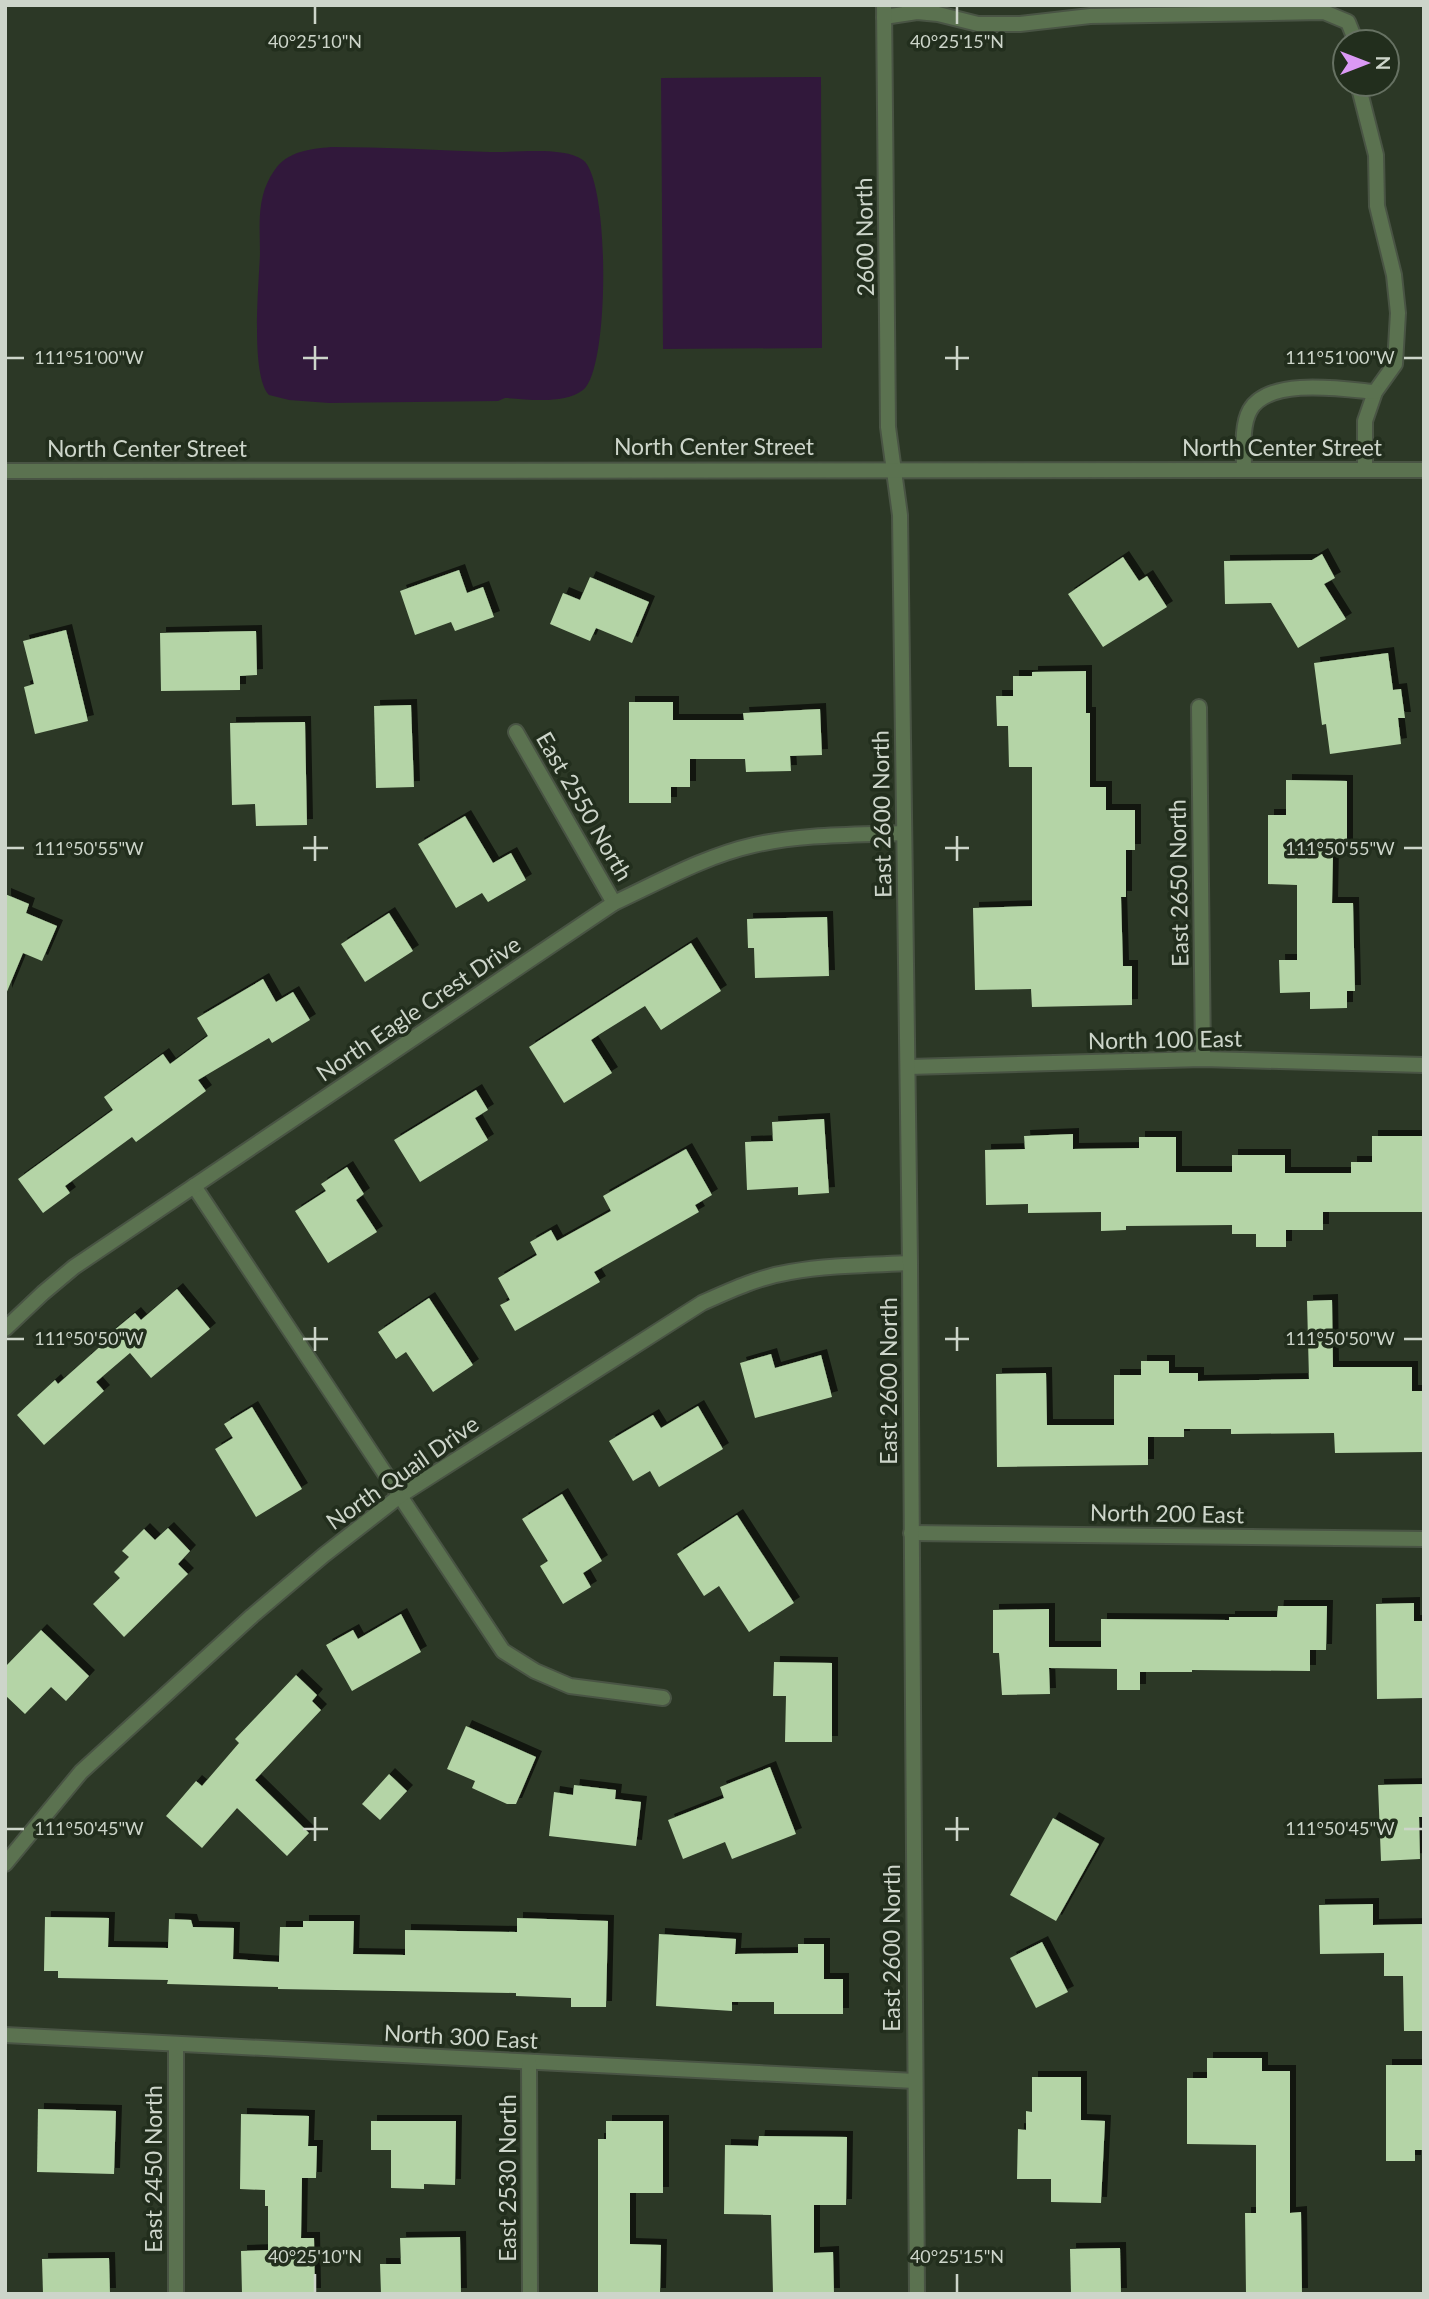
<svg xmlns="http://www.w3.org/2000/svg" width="1429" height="2299" font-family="Lato,sans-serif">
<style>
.water{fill:#31183b}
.building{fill:#b4d4a6;filter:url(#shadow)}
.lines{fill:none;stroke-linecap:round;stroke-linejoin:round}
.service-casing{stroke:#495444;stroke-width:18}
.minor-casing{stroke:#495444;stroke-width:18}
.tertiary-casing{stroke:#495444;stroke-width:18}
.service{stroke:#5b7250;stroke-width:14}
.minor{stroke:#5b7250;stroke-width:14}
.tertiary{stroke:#5b7250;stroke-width:14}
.ticks{fill:none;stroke:#cdd5ca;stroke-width:2.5}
.labels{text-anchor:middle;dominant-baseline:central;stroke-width:7;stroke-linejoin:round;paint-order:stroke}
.street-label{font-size:23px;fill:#cdd5ca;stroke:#222e1d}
.ticks-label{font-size:18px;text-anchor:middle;fill:#cdd5ca;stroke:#222e1d;stroke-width:7;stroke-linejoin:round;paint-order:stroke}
</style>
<defs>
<filter id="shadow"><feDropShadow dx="6" dy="-6" stdDeviation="0" flood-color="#0009"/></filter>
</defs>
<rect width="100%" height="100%" fill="#2c3826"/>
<g class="water">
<polygon points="821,77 822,348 663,349 661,78"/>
<path d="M331,147C384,147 437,150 490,152C515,153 563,146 583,160C610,180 610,370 583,390C563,405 528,399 505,398L498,401L329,403L289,400L269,395C250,375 259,283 260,254C260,234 258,214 263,195C265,187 269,178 274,171C287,151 310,149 331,147Z"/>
</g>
<g class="building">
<polygon points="1322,554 1335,578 1324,584 1346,619 1298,648 1271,603 1225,604 1224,561 1312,560"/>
<polygon points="1123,557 1139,581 1147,576 1167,607 1103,647 1068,594"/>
<polygon points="459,570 467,593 483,587 494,617 455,631 451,622 415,635 400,591"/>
<polygon points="590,577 649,602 632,643 596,628 590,641 550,624 563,593 580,600"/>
<polygon points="66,630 88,721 35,734 24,687 34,684 23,641"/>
<polygon points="256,631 257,675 240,676 240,690 161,691 160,633"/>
<polygon points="1388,653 1393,690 1401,689 1405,718 1398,718 1401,744 1330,754 1326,724 1322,725 1314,663"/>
<polygon points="1086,671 1086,713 1090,713 1090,787 1106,787 1106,810 1135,810 1135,850 1126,850 1126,897 1121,897 1123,966 1132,966 1132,1005 1032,1007 1031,989 975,990 973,908 1032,906 1032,767 1009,767 1008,726 997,726 996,696 1013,696 1013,676 1032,676 1032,672"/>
<polygon points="629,702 673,702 673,720 744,720 743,713 820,709 822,755 790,756 791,771 746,772 745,759 690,759 690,787 671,787 671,803 629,803"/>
<polygon points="411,705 414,787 376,788 374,706"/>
<polygon points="305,722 307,825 256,826 255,804 232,805 230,723"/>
<polygon points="1286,780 1347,781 1347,855 1333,855 1332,903 1353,903 1355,991 1347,991 1347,1008 1310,1009 1310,992 1280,993 1279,960 1297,960 1297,885 1268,884 1268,815 1286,815"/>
<polygon points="465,816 493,863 511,853 526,880 488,902 482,893 456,908 418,844"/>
<polygon points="5,894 29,904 26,913 57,926 42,961 23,953 6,994"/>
<polygon points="389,913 413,951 365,982 341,944"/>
<polygon points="827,917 829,976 755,978 754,948 748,948 747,919"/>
<polygon points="691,943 721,991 661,1030 645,1006 600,1034 591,1040 612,1073 564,1103 529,1047"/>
<polygon points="263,979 276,1002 293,992 310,1020 272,1043 269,1038 198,1080 206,1091 136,1142 132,1137 65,1186 70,1193 43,1213 18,1179 113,1110 104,1097 163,1054 170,1064 208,1036 197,1018"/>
<polygon points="476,1090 488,1110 475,1118 488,1140 420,1182 394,1140"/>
<polygon points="824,1119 829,1193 798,1195 798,1187 747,1190 745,1142 773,1141 772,1122"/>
<polygon points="1073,1134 1073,1149 1139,1148 1139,1137 1176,1137 1176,1172 1232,1172 1232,1155 1285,1155 1285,1173 1351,1173 1351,1162 1372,1162 1372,1136 1424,1136 1424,1212 1323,1212 1323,1230 1286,1230 1286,1247 1256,1247 1256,1234 1232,1234 1232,1225 1126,1226 1126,1230 1101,1231 1101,1212 1028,1213 1028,1204 986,1205 985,1150 1025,1149 1024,1136"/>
<polygon points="686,1149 712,1195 695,1205 699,1212 594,1272 600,1282 515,1331 500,1305 510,1300 498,1278 537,1255 530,1242 551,1230 557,1241 611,1211 603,1196"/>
<polygon points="347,1167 364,1194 356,1200 377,1232 328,1263 295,1211 326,1191 321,1184"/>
<polygon points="177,1289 210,1329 151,1378 130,1353 96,1382 104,1391 44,1445 17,1415 55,1380 58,1384 103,1344 101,1341 135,1313 141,1320"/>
<polygon points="429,1298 473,1365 433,1392 406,1352 396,1359 378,1332"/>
<polygon points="1332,1300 1333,1367 1412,1367 1412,1391 1424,1391 1424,1452 1335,1453 1334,1433 1231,1434 1231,1429 1184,1429 1184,1437 1148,1437 1148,1465 997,1467 996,1374 1046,1373 1047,1425 1114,1425 1114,1375 1141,1375 1141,1361 1169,1361 1169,1373 1198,1373 1198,1381 1309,1379 1307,1301"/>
<polygon points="771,1354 775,1368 821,1355 832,1397 755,1418 740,1363"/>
<polygon points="698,1406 723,1449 659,1487 650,1471 633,1481 609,1441 653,1415 661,1428"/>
<polygon points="252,1407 302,1489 256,1517 215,1449 233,1438 224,1424"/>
<polygon points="562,1494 602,1561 583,1573 591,1587 563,1604 540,1566 548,1561 522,1519"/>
<polygon points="737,1515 794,1603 749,1632 719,1586 704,1596 677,1554"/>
<polygon points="168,1528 190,1551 178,1564 188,1574 124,1637 93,1604 120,1578 114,1572 129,1557 122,1551 144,1529 155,1540"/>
<polygon points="1414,1603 1414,1621 1424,1621 1424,1698 1377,1699 1376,1604"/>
<polygon points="1278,1606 1327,1606 1326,1650 1310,1650 1310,1671 1192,1670 1192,1672 1140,1672 1140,1690 1117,1690 1117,1669 1049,1668 1050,1694 1002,1695 999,1653 993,1653 993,1610 1049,1609 1049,1647 1101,1647 1101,1619 1229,1620 1229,1617 1277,1617"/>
<polygon points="401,1614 421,1652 352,1691 326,1645 353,1630 358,1639"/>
<polygon points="41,1630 89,1676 66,1701 51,1687 25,1714 5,1695 5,1667"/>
<polygon points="774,1662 832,1663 832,1742 785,1742 786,1696 773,1696"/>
<polygon points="296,1675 317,1695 312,1701 321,1710 255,1780 309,1833 287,1856 237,1808 202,1848 166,1816 196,1781 202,1786 239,1743 235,1739"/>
<polygon points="466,1726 536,1757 516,1804 507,1804 472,1788 475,1781 447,1769"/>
<polygon points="770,1767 796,1834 732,1859 725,1842 683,1859 668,1820 724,1798 720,1787"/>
<polygon points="389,1774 407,1791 380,1820 362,1804"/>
<polygon points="1424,1784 1424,1817 1419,1817 1420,1859 1381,1861 1378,1785"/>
<polygon points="574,1785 616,1790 615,1799 641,1802 636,1846 549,1836 554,1792 573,1795"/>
<polygon points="1053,1818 1099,1844 1056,1921 1010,1895"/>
<polygon points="1373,1904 1373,1925 1424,1924 1424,2031 1404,2031 1403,1976 1384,1976 1384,1953 1320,1954 1319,1905"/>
<polygon points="45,1917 109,1918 108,1947 168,1948 169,1919 191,1920 193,1927 234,1928 233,1959 279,1962 280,1927 303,1927 303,1921 354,1921 353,1954 405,1955 405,1930 517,1932 517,1918 608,1921 606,2007 571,2007 571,1998 516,1996 516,1993 278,1989 278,1987 167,1984 168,1980 58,1978 58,1971 44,1971"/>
<polygon points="659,1934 736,1939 735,1954 798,1953 798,1944 824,1944 824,1979 843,1979 843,2014 774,2014 774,2002 732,2002 732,2011 656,2006"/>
<polygon points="1042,1942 1068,1992 1036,2008 1010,1958"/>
<polygon points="1207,2058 1262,2058 1262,2071 1290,2071 1290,2213 1301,2212 1302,2294 1246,2294 1245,2213 1256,2213 1256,2145 1187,2144 1187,2078 1207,2078"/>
<polygon points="1386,2065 1424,2065 1424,2150 1415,2150 1415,2161 1386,2161"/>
<polygon points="1032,2077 1081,2077 1081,2120 1105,2121 1101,2203 1051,2202 1051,2179 1017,2179 1018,2129 1026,2130 1026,2111 1032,2112"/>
<polygon points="38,2109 116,2111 114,2174 37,2172"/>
<polygon points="241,2114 309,2116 308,2146 317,2146 316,2178 302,2178 301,2238 314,2238 315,2294 242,2294 241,2251 268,2250 268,2206 265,2206 265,2190 240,2189"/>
<polygon points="371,2121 456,2121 455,2185 424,2184 424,2189 391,2188 391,2150 371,2150"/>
<polygon points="606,2121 663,2121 663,2193 630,2193 630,2244 661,2245 660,2294 598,2294 598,2139 606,2139"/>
<polygon points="759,2136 847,2137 846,2205 814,2205 814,2253 833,2252 834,2294 773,2294 771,2215 724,2214 725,2145 758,2146"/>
<polygon points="460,2237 461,2294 381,2294 380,2264 401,2264 400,2238"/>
<polygon points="1120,2248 1121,2294 1071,2294 1070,2249"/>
<polygon points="109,2258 110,2294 43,2294 42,2259"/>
</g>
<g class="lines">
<defs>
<g id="service">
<polyline points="884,17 917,12 938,14 978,24 1020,24 1090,16 1324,12 1348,22 1356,42"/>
<polyline points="1358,84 1376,155 1377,206 1394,275 1398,313 1395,364 1375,392 1365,421 1365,470"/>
<path d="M1244,469C1244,452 1241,426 1250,410C1269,377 1343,389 1375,392"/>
</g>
<g id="minor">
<polyline points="1199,707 1203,1059"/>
<polyline points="516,732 614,903"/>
<polyline points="908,1067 1203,1059 1424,1065"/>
<polyline points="194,1186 503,1651 535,1671 570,1686 663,1698"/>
<path d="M5,1329L43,1293L74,1267L614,903C659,882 705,856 754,845C802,834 854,835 904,833"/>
<polyline points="911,1533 1424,1539"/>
<path d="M5,1864L81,1772L252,1616L324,1555L401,1495L702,1303C731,1290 759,1277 790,1272C829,1265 870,1265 910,1263"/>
<polyline points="5,2035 915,2081"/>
<polyline points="176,2044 176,2294"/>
<polyline points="529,2062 530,2294"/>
</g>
<g id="tertiary">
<polyline points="884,5 888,427 900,515 910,1263 917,2294"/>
<polyline points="5,471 1424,470"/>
</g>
</defs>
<use href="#service" class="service-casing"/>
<use href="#minor" class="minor-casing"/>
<use href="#tertiary" class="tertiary-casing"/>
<use href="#service" class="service"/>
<use href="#minor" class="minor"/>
<use href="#tertiary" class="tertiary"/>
</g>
<path class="ticks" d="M315,7V24M957,7V24M315,346V370M957,346V370M7,358H24M303,358H328M945,358H969M1404,358H1422M315,836V861M957,836V861M7,848H24M303,848H328M945,848H969M1404,848H1422M315,1327V1351M957,1327V1351M7,1339H24M303,1339H328M945,1339H969M1404,1339H1422M315,1817V1841M957,1817V1841M7,1829H24M303,1829H328M945,1829H969M1404,1829H1422M315,2274V2292M957,2274V2292"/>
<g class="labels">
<g class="street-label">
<text transform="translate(864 237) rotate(-91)">2600 North</text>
<text x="714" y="446">North Center Street</text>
<text x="1282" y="447">North Center Street</text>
<text x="147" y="448">North Center Street</text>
<text transform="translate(585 806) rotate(60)">East 2550 North</text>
<text transform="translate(881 814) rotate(-91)">East 2600 North</text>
<text transform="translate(1178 883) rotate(-91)">East 2650 North</text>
<text transform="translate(418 1008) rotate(-34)">North Eagle Crest Drive</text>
<text transform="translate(1165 1039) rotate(-1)">North 100 East</text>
<text transform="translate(888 1381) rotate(-90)">East 2600 North</text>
<text transform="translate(402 1472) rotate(-35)">North Quail Drive</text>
<text transform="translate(1167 1513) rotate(1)">North 200 East</text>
<text transform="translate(891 1948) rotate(-90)">East 2600 North</text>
<text transform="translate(461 2036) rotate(3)">North 300 East</text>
<text transform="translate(153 2169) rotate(-90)">East 2450 North</text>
<text transform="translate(507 2178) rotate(-90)">East 2530 North</text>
</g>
</g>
<g class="ticks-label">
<text x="315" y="48">40°25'10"N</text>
<text x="957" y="48">40°25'15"N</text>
<text x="1340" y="364">111°51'00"W</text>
<text x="89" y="364">111°51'00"W</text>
<text x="1340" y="855">111°50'55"W</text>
<text x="89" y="855">111°50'55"W</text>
<text x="1340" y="1345">111°50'50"W</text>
<text x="89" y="1345">111°50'50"W</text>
<text x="1340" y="1835">111°50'45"W</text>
<text x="89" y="1835">111°50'45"W</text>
<text x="315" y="2263">40°25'10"N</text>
<text x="957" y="2263">40°25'15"N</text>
</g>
<rect width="1429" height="2299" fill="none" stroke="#cdd5ca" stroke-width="14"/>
<g transform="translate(1366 63) rotate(90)"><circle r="33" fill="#222e1d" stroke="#667162" stroke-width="2"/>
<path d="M0-5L12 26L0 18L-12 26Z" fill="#db99f5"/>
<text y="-10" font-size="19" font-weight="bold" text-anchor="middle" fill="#cdd5ca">N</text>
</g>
</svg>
